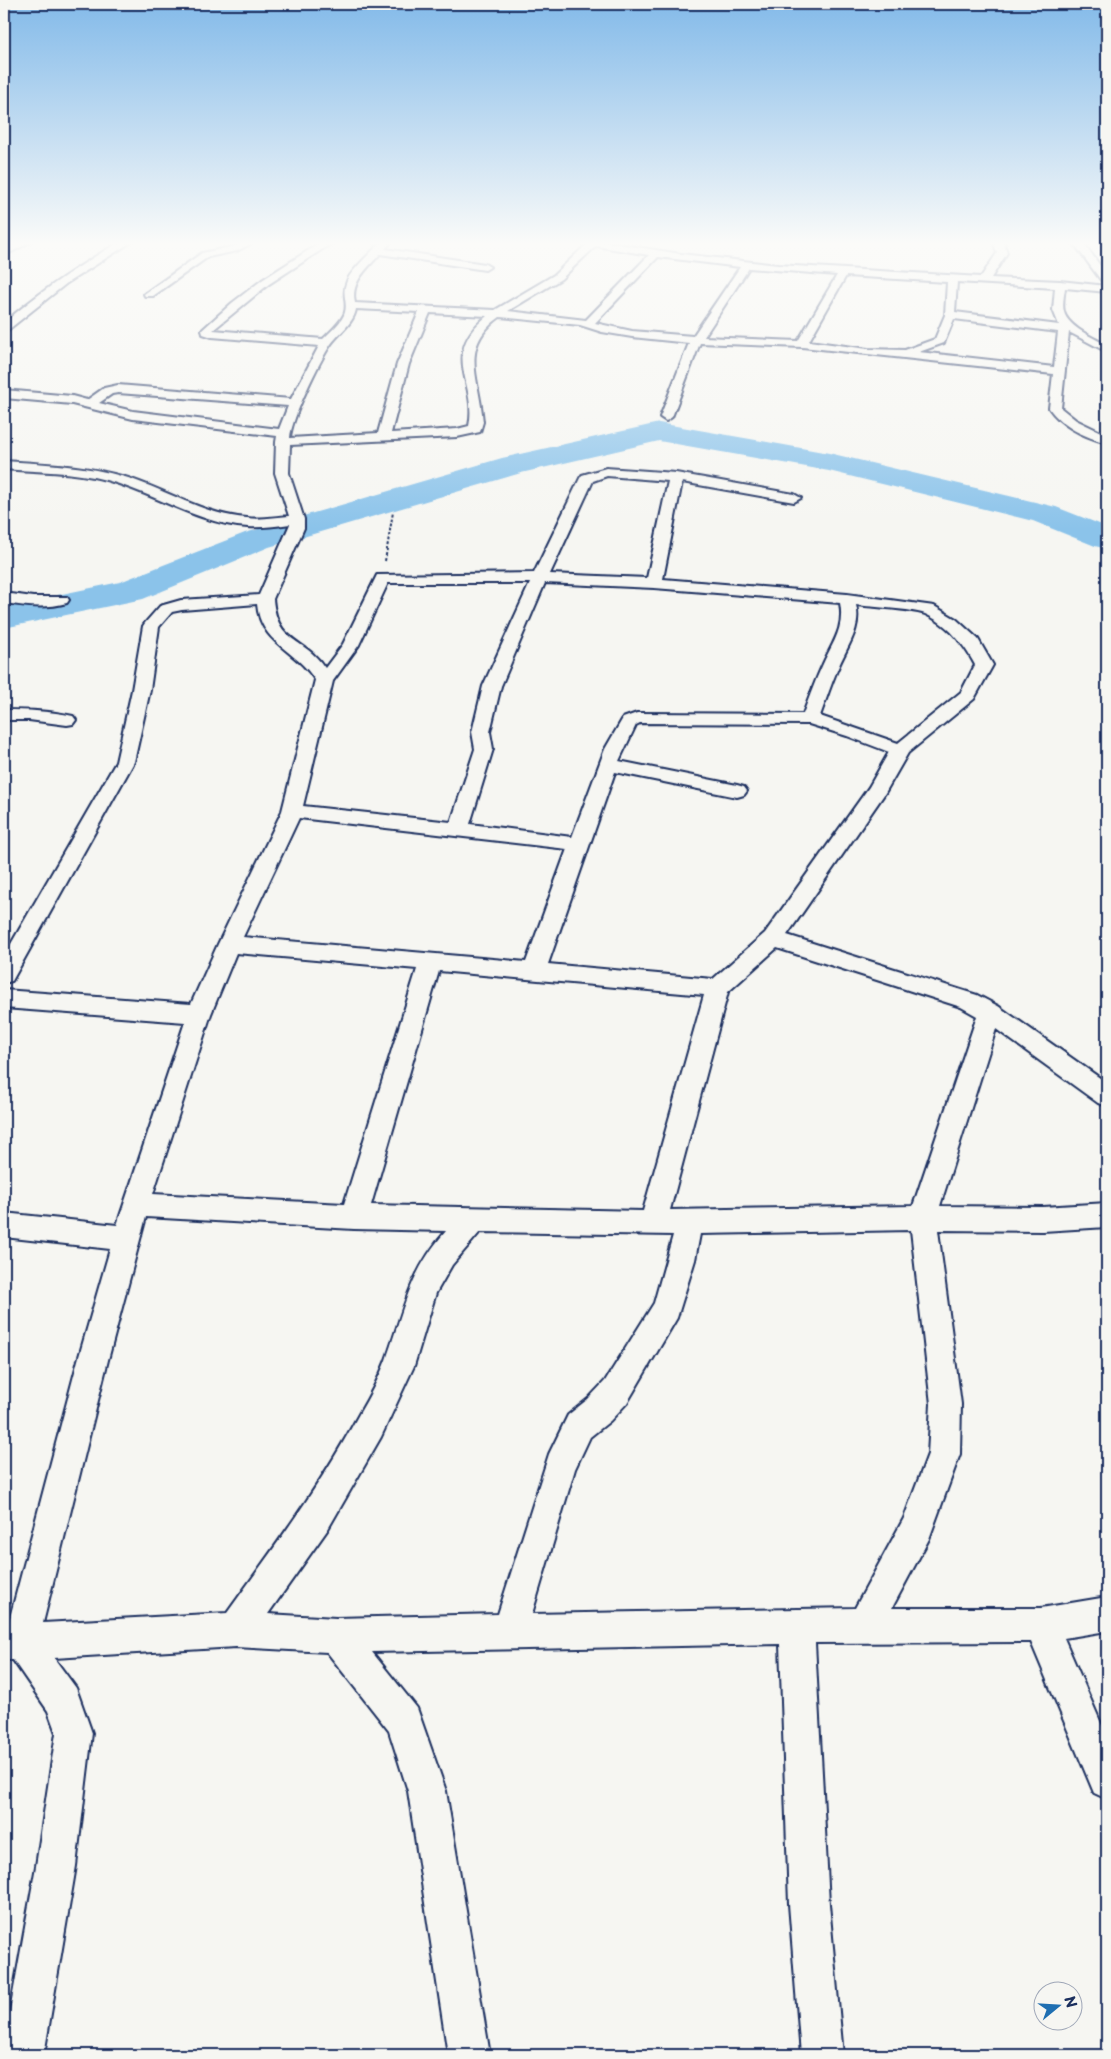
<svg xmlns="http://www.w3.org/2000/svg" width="1111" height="2059" font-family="'Playpen Sans',sans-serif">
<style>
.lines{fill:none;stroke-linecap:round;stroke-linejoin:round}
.river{fill:#8bc3ea;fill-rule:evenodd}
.street-casing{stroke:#1b2f5e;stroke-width:4}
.path{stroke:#1b2f5e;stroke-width:2;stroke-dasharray:3 2;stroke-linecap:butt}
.street{fill:#f6f6f2;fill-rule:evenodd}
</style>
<rect width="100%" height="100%" fill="#f6f6f2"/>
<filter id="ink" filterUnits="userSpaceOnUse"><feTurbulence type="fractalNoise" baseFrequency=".02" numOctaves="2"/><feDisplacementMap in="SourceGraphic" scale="10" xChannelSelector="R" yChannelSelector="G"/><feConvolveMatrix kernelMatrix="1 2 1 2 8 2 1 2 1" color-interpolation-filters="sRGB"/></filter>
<g filter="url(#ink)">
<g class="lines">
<polygon class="river" points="659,423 829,453 1056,507 1107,527 1107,549 1095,546 1033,521 829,471 659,441 521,473 269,547 143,599 4,628 4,606 120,582 245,533 502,458"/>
<defs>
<g id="street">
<polygon points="20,241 32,241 4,256 4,249"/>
<path d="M121,241H133L67,283L8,330L4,331V323C40,291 80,265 121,241Z"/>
<polygon points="244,241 256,241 237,251 208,257 153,296 145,296 144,294 202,253 231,247"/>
<path d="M323,241H335L269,284L213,330L323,339C330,332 343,321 345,312C348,301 341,294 347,281C351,270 374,250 382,241H392L385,249L485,264L490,267L485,270L380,254C367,269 350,282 355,303L495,310L554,275L587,244L580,241H599L681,254L778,265L981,277L997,253L993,241H1003L1007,253L991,278L1060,281L1107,286V292L1065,288C1064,296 1062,304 1064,312C1068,327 1094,338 1107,345V352L1069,332L1061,408L1076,420L1107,435V443C1085,437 1062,427 1049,408L1053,374L802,347L700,343L672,417L666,421L660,417L689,343L632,337L602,332L580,325L500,317C461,345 477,373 482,413L483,422L480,432L457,437L290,445L289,473L304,519V528L273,599C277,645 305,637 325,668L343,644L377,575L534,573L580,478L582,475L606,468L676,473L794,494L801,498L794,502L682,482L663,579L847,594L934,606L956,619L978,639L993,665L974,699L908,753L885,793L787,935L977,995L998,1006L1107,1083V1106L1098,1103L996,1029L940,1206L1043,1207L1107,1203V1227L1043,1231L938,1230L961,1404L960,1454L929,1539L892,1608H1041L1107,1597V1631L1064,1638L1107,1737V1799L1094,1793L1031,1642L815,1643L829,1904L843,2055H801L789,1904L780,1644L372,1652L417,1708L446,1791L490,2055H448L408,1791L389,1731L327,1652L236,1647L54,1658L76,1688L92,1733L76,1866L44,2055H4V2044L36,1866L56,1733L48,1711L13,1660H4V1626L8,1625L78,1360L110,1249L4,1237V1213L117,1225L185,1022L4,1008V990L191,1004L218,944L282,811L315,680C297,650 260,644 257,604L182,610L172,612L159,627L150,690L134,762L12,981L4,983V956L116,762L132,690L143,626L145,623L160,606L181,600L259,595L290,524C276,526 262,528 248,527C198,524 154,493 106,480C73,471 38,472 4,469V461C45,464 85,465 125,477C165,489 204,515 247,518C261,520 275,517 289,516L275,473L276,442L277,436L133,419L72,404L4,398V390L72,396L87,400L104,388L118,385L291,399L319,346L212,337L203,334L202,330L232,303L262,280ZM596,246L649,255L586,320L508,311L561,279ZM658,257L740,267L693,336L632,331L595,323ZM749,268L837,275L798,341L704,337ZM846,276L947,282L945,315L935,339L905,350L868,349L809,341ZM957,282L1055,288L1053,310L1059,325L955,312ZM356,309L419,312L397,364L378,433L290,438C291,419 320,360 331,344C339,333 354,323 356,309ZM430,313L487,316C439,355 478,382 469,426L457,429L391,433L409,364ZM954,319L1058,332L1054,367L919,352L944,343ZM118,393L288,406L279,429L133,411L99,403L112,394ZM607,476L668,481L647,578L550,574L593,481ZM388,583H530L483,686L472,732L475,749L451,822L303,806L333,681L359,645ZM545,583L654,588L840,603C845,629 832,643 822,666C815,681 809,698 803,714L637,713L623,718L605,749L572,837L470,824L493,749L490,732L501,686ZM856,605C872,607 912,609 925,614C948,624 964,644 975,665L961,692L898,743L820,716C826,700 831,684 838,668C847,646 862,629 856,605ZM640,723L809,724L847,736L889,752L869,787L765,933L713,979L548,964L615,772L737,797L744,795L747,791L744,787L737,785L619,761L636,725ZM299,818L567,849L526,962L243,937ZM777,948L961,1007L977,1016L913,1206L670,1210L728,992ZM236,953L417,969L344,1204L153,1194L211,1014ZM439,971L704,995L643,1211L371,1205ZM146,1217L354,1229L446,1231C409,1273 404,1309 386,1360C379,1378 369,1397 359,1414C321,1485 273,1549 227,1613L43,1623L108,1360ZM911,1230L931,1404L928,1454L904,1518L855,1608L532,1614L575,1469L590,1437L610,1421L627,1403L677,1318L695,1260L700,1234ZM480,1232L673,1235L654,1303L605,1381L588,1399L568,1415L549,1454L498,1614L336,1618L268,1614L328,1529L381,1437L414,1366L436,1293L452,1265Z"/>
<polygon points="1072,241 1082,241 1107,275 1107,284 1103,283"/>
<path d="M4,593L33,597H67L69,600L67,603C46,609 25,606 4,603Z"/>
<path d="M4,710C27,710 51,711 73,716L76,720L73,724L67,725L29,720H4Z"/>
</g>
</defs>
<use href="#street" class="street-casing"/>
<polyline class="path" points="385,561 393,512"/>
<use href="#street" class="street"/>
</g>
</g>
<linearGradient id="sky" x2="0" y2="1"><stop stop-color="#83bae9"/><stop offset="0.46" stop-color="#fbfbf9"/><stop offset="1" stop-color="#fbfbf9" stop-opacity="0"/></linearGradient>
<rect width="1111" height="529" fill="url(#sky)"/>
<rect width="1111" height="2059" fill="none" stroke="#f6f6f2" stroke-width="20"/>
<rect x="10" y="10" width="1091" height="2039" fill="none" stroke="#1b2f5e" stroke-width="2" filter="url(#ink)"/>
<g transform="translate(1058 2006) rotate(72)"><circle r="24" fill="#f6f6f2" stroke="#9ea6b7"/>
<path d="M0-4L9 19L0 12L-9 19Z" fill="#1f6fb2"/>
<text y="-8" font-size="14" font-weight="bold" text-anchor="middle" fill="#1b2f5e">N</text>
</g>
</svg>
